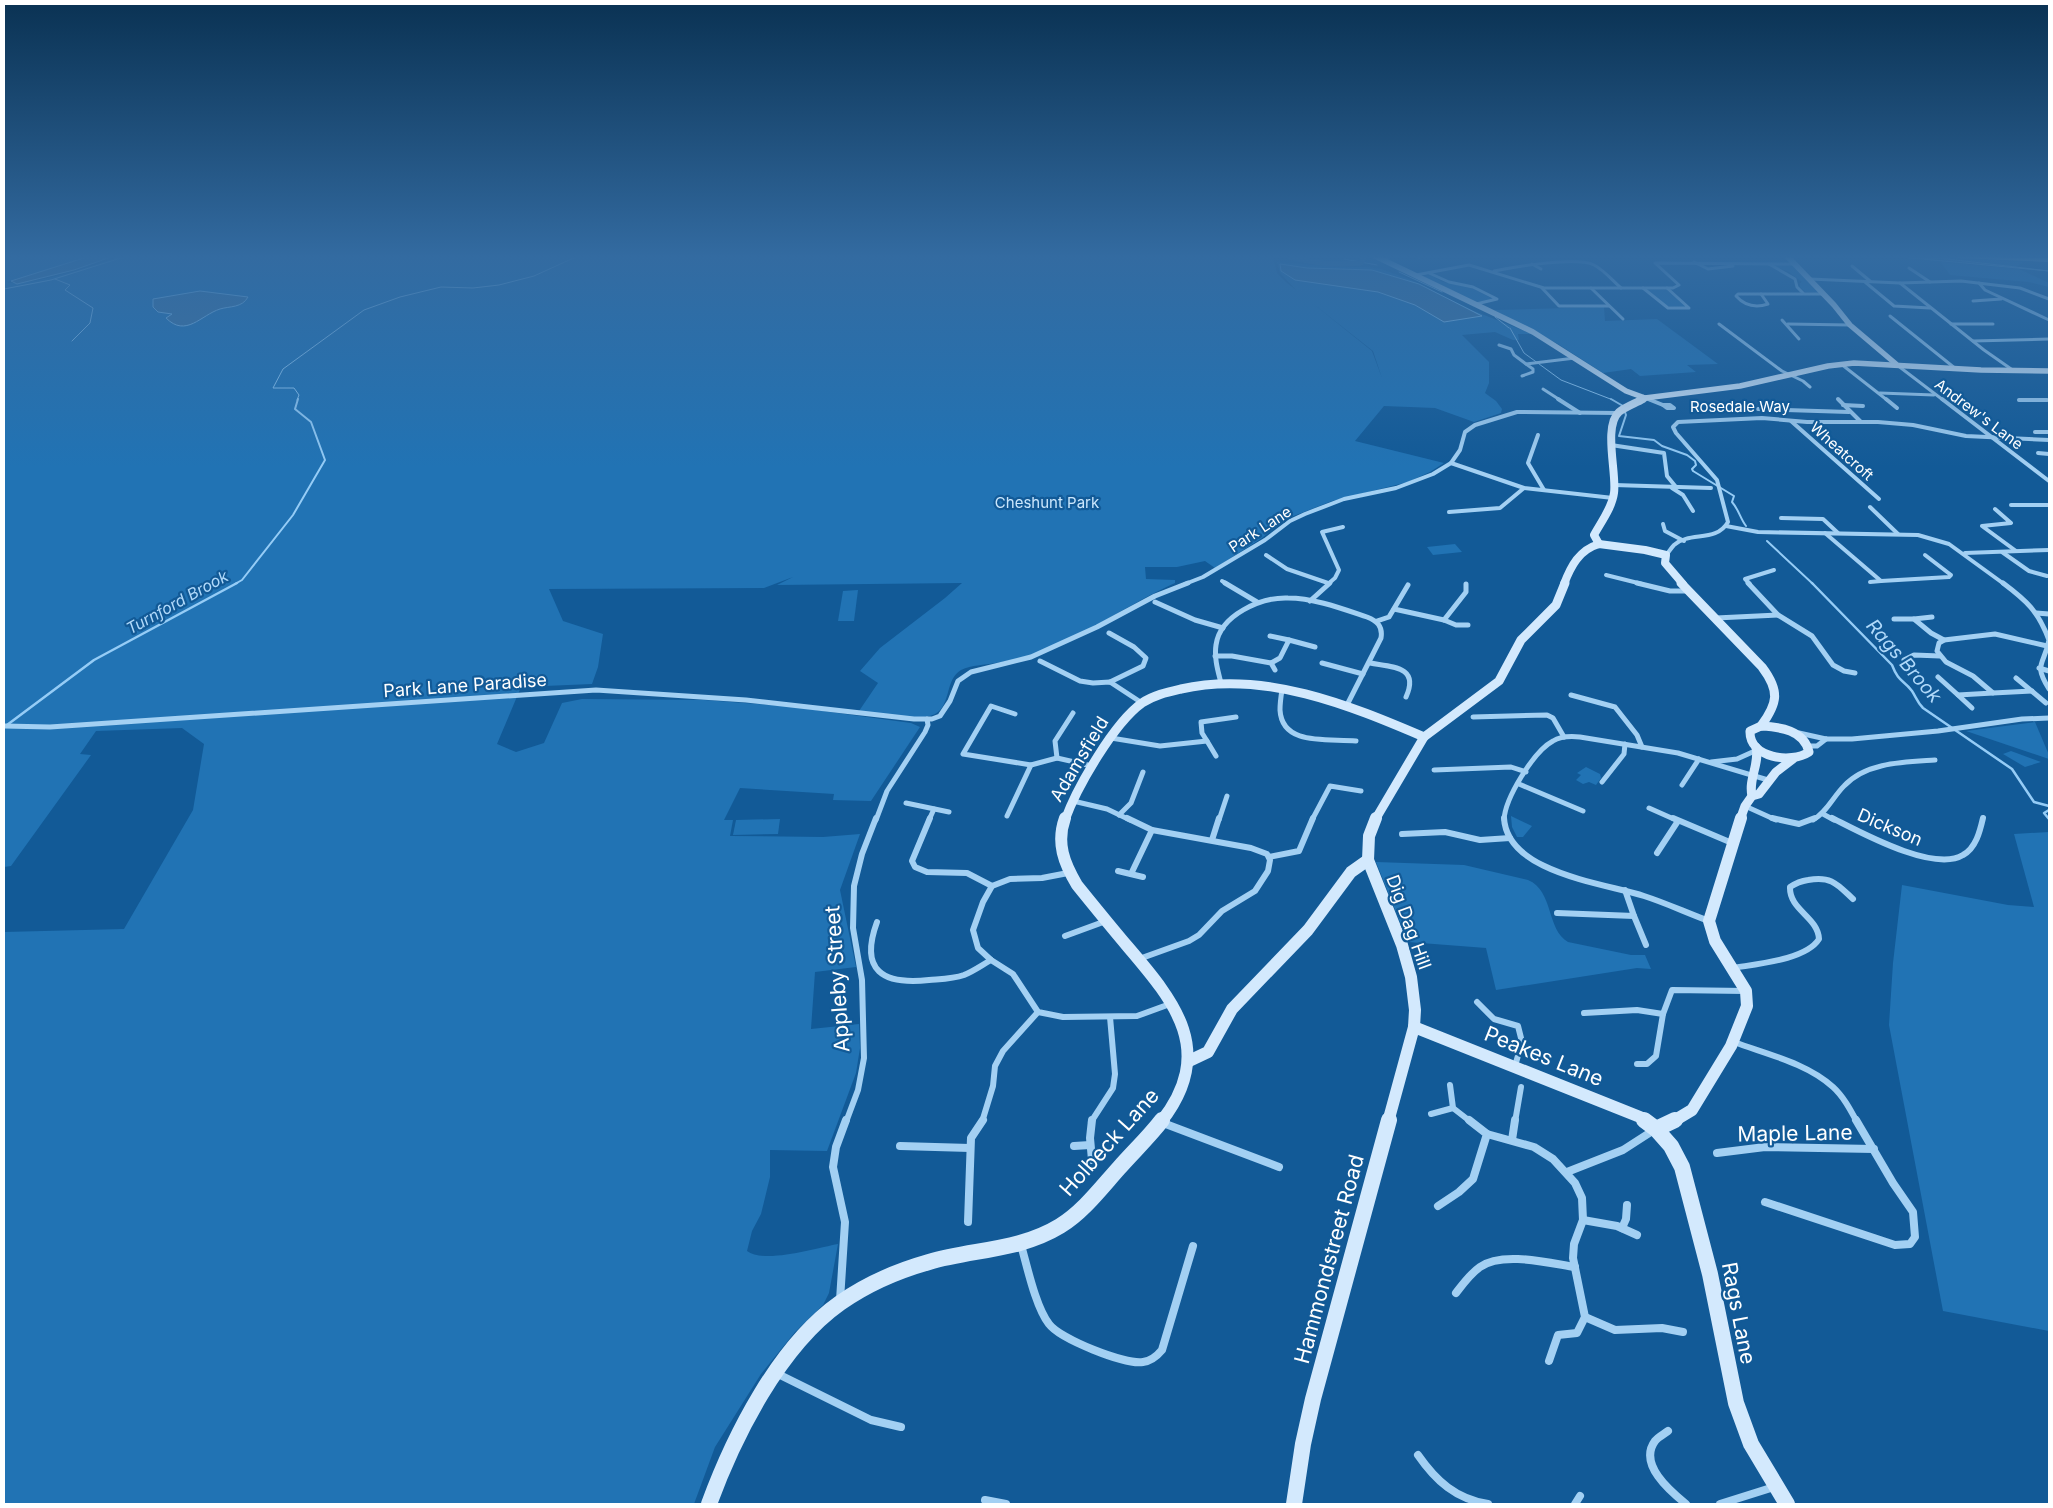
<svg xmlns="http://www.w3.org/2000/svg" width="2053" height="1508" font-family="Inter,sans-serif">
<style>
.green{fill:#2173b4}
.water{fill:#40729e;stroke:#95ccf6}
.lines{fill:none;stroke-linecap:round;stroke-linejoin:round}
.stream-far2{stroke:#95ccf6;stroke-width:1}
.stream-far1{stroke:#95ccf6;stroke-width:2}
.stream{stroke:#95ccf6;stroke-width:2.5}
.canal{stroke:#40729e;stroke-width:5}
.street-far4{stroke:#a3d0f3;stroke-width:3}
.street-far3{stroke:#a3d0f3;stroke-width:4}
.street-far2{stroke:#a3d0f3;stroke-width:5}
.street-far1{stroke:#a3d0f3;stroke-width:6}
.street{stroke:#a3d0f3;stroke-width:8}
.secondary-far4{stroke:#d3e9fd;stroke-width:5.5}
.secondary-far3{stroke:#d3e9fd;stroke-width:8}
.secondary-far2{stroke:#d3e9fd;stroke-width:9}
.secondary-far1{stroke:#d3e9fd;stroke-width:12}
.secondary{stroke:#d3e9fd;stroke-width:16}
.highway{fill:#fff;fill-rule:evenodd}
.labels{text-anchor:middle;dominant-baseline:central;stroke-width:4.5;stroke-linejoin:round;paint-order:stroke}
.far-street-label{font-size:15px;fill:#fff;stroke:#125a97}
.far-park-label{font-size:15px;fill:#cbe7fd;stroke:#125a97}
.far-water-label{font-size:16px;font-style:italic;fill:#b0d9fa;stroke:#125a97}
.street-label{font-size:18px;fill:#fff;stroke:#125a97}
.water-label{font-size:19px;font-style:italic;fill:#b0d9fa;stroke:#125a97}
.near-street-label{font-size:21px;fill:#fff;stroke:#125a97}
</style>
<rect width="100%" height="100%" fill="#125a97"/>
<g class="green">
<path d="M4,256H90L81,261L7,282C26,288 99,264 121,256H1273L1277,273L1286,282L1372,351L1382,378L1373,351L1297,291L1280,273L1277,262L1337,267H1366L1381,269L1409,279L1474,311L1532,334H1518L1519,340H1513L1495,332L1462,335L1489,362V383L1485,393L1496,401L1502,409L1501,413L1474,422L1435,408L1384,406L1355,441L1444,463L1430,472L1408,482L1332,501L1286,519L1262,538L1215,568L1205,561L1177,567H1145L1146,579L1175,580V583C1129,604 1087,634 1039,652C1025,657 1010,661 995,663C984,665 972,665 961,670C945,679 951,706 935,714C917,723 879,713 859,711L878,683L860,671L880,648L945,598L962,583L777,585L793,577L764,588L549,589L563,621L603,634L598,667L592,684L521,687L497,744L516,752L544,743L562,703L582,699L704,700L786,706L911,723L920,727L871,801L833,800L834,794L740,788L724,820H733L730,836L823,837L860,834L840,890L856,967L815,972L811,1029L859,1024L860,1048L856,1073L827,1151L770,1150V1177L761,1214L752,1231L747,1251C764,1264 817,1248 838,1244L829,1293L823,1305L795,1332L761,1374L715,1447L694,1504H4V932L124,929L193,810L204,744L182,728L96,731L80,754L91,755L11,866L4,867Z"/>
<polygon points="1935,256 2023,262 2016,267"/>
<polygon points="1941,262 2019,269 2049,283 2049,287 2029,282 1950,275"/>
<polygon points="1772,265 1793,266 1819,293 1805,292 1800,287 1800,283 1802,282 1789,272"/>
<polygon points="1430,275 1443,282 1474,289 1493,299 1477,302 1422,276"/>
<polygon points="1648,290 1667,290 1686,307 1667,306"/>
<polygon points="1604,307 1605,321 1657,319 1718,364 1687,365 1696,372 1640,376 1631,369 1603,373 1558,344 1494,310"/>
<polygon points="1455,544 1462,552 1433,555 1427,547"/>
<polygon points="858,590 854,621 838,621 843,591"/>
<polygon points="2035,722 2049,755 2049,759 1966,731"/>
<polygon points="2011,751 2041,762 2025,767 2003,754"/>
<polygon points="1586,767 1600,774 1601,778 1596,785 1589,782 1583,784 1576,780 1581,775 1577,773"/>
<polygon points="1511,816 1532,826 1523,837 1517,837 1512,827"/>
<polygon points="780,819 778,834 733,835 736,820"/>
<polygon points="2049,832 2049,1331 1943,1311 1889,1025 1893,963 1902,885 2008,905 2034,907 2014,834"/>
<path d="M1376,862L1464,865L1528,880C1554,891 1546,929 1568,942L1631,955H1645L1651,969L1637,968L1496,990L1486,948L1408,942Z"/>
</g>
<g class="water">
<polygon points="90,256 114,256 74,270 17,284 11,281"/>
<polygon points="1891,256 1948,259 2049,271"/>
<polygon points="1280,264 1307,268 1372,270 1419,284 1482,316 1444,322 1415,305 1378,292 1295,280 1281,271"/>
<path d="M200,291L248,297C242,308 230,306 220,309C201,315 186,338 166,318L172,314L158,312L153,307V299Z"/>
</g>
<g class="lines">
<g class="stream-far2">
<polyline points="1344,259 1377,265"/>
<polyline points="1399,272 1442,292"/>
<polyline points="55,279 70,285 65,290 93,308 90,323 72,341"/>
<polyline points="4,289 51,280 127,256"/>
<polyline points="1495,317 1509,328"/>
<polyline points="1510,328 1524,353 1561,380 1613,400"/>
<polyline points="297,400 299,395 294,388 273,388 283,369 364,310 400,297 441,287 473,288 499,285 534,276 578,256"/>
</g>
<g class="stream-far1">
<path d="M1611,399L1623,406L1626,415L1619,436L1654,440L1662,446L1687,455L1695,461L1696,465L1692,469L1693,471L1734,496L1732,502C1739,510 1740,518 1746,526"/>
<polyline points="1767,541 1813,584"/>
<polyline points="235,584 242,580 293,515 325,460 311,422 295,409 298,399"/>
</g>
<g class="stream">
<path d="M1812,583L1892,665C1899,683 1903,679 1912,691C1916,697 1917,702 1923,708L2012,769L2034,802L2049,806"/>
<polyline points="7,725 94,660 237,583"/>
<polyline points="2049,810 2044,813 2049,819"/>
</g>
<path class="canal" d="M1288,256C1312,263 1336,266 1361,263L1365,256"/>
<g class="street-far4">
<polyline points="1417,256 1419,257"/>
<polyline points="1380,259 1392,256"/>
<polyline points="1694,262 1708,269 1733,266"/>
<polyline points="1532,264 1541,269"/>
<polyline points="1769,264 1795,279 1797,287 1803,293"/>
<polyline points="1852,266 1870,281"/>
<polyline points="1909,268 1930,282"/>
<path d="M1494,271C1514,267 1577,256 1594,265C1604,270 1613,281 1621,288"/>
<polyline points="1429,273 1449,282 1473,287 1497,299 1476,304"/>
<polyline points="1416,275 1469,265 1544,288 1673,288 1679,285 1655,263 1795,264"/>
<polyline points="1810,279 1900,283 1961,281 2020,288 2049,299"/>
<polyline points="1865,282 1894,306 1930,308"/>
<polyline points="1900,283 1984,350 2014,371"/>
<polyline points="1979,283 1985,290 2049,320"/>
<polyline points="1542,288 1559,306 1609,306"/>
<polyline points="1591,288 1623,319"/>
<polyline points="1643,288 1668,308 1689,308 1667,288"/>
<path d="M1738,294H1761L1768,304C1756,308 1745,306 1736,296Z"/>
<polyline points="1761,294 1824,294"/>
<polyline points="1973,301 2001,299"/>
<polyline points="1890,316 1956,369"/>
<polyline points="1782,320 1799,339"/>
<polyline points="1719,324 1782,371 1803,381 1810,387"/>
<polyline points="1788,324 1850,325"/>
<polyline points="1951,324 1993,324"/>
<polyline points="1973,341 2049,339"/>
<polyline points="1499,345 1511,349 1514,355 1526,364"/>
<polyline points="1841,364 1887,400"/>
<polyline points="1897,365 1943,400"/>
<polyline points="1522,376 1533,372 1533,369 1526,364 1575,358"/>
<polyline points="1543,389 1560,400"/>
<polyline points="1880,393 1934,395"/>
<polyline points="1645,398 1651,400"/>
<polyline points="2019,400 2047,400"/>
</g>
<g class="street-far3">
<polyline points="1558,399 1580,413"/>
<polyline points="1648,399 1663,405"/>
<polyline points="1838,399 1861,422"/>
<polyline points="1886,399 1897,408"/>
<polyline points="1942,399 2049,481"/>
<polyline points="2019,400 2047,400"/>
<polygon points="1663,405 1670,405 1674,408 1667,408"/>
<polyline points="1843,405 1863,406"/>
<polyline points="1758,409 1849,412"/>
<polyline points="1791,421 1879,499"/>
<polyline points="2035,432 2049,432"/>
<polyline points="1538,435 1528,463 1544,490"/>
<polyline points="1611,445 1664,453 1667,476 1676,487"/>
<polyline points="2038,453 2049,454"/>
<polyline points="1451,463 1524,488 1613,498"/>
<polyline points="1614,485 1711,488"/>
<polyline points="1672,488 1683,495 1693,511"/>
<polyline points="2011,505 2049,505"/>
<polyline points="1870,507 1898,534"/>
<polyline points="1995,509 2011,523 1982,526 2016,551"/>
<polyline points="1449,512 1500,508 1524,488"/>
<polyline points="1781,518 1823,519 1838,533"/>
<polyline points="1663,524 1665,531 1684,541"/>
<polyline points="1726,526 1758,532 1918,535 1949,544 2004,584"/>
<polyline points="1825,533 1881,581 1949,577 1951,575 1925,555"/>
<polyline points="2002,552 2029,571 2047,576"/>
<polyline points="1965,553 2049,550"/>
<polyline points="1266,555 1287,569 1328,583"/>
<path d="M1666,555C1669,552 1671,548 1674,545C1690,531 1716,543 1728,522L1717,480L1676,433L1673,427L1678,422L1762,418L1807,422H1878L1913,425L1966,436L2049,440"/>
<polyline points="1606,575 1642,584"/>
<polyline points="1222,581 1227,584"/>
<polyline points="1870,582 1881,581"/>
<polyline points="1185,584 1203,577 1265,540 1290,521 1305,514 1344,499 1396,488 1433,474 1451,463 1460,450 1465,432 1475,425 1517,412 1618,413"/>
<polyline points="1328,584 1335,578 1339,570 1322,532 1343,527"/>
<polyline points="1750,584 1745,579 1774,570"/>
</g>
<g class="street-far2">
<polyline points="1225,583 1257,602"/>
<polyline points="1637,583 1670,591 1689,591"/>
<polyline points="1748,583 1778,615 1812,636 1833,665 1844,671 1855,673"/>
<path d="M2003,583C2027,601 2038,611 2049,640C2044,666 2033,663 2049,689"/>
<polyline points="1310,601 1330,583"/>
<polyline points="1155,602 1195,620 1223,628"/>
<polyline points="1394,609 1444,620 1456,625 1468,625"/>
<polyline points="2036,613 2049,614"/>
<polyline points="1716,618 1778,615"/>
<polyline points="1894,619 1914,619 1931,633 1944,640"/>
<polyline points="1914,619 1932,617"/>
<polyline points="1444,620 1466,592 1466,584"/>
<polyline points="1377,621 1389,617 1408,585"/>
<polyline points="1109,633 1134,647 1146,658 1143,666 1110,682"/>
<polyline points="1270,636 1289,640"/>
<polyline points="1215,656 1232,656 1271,663 1275,670"/>
<polyline points="1904,660 1914,655 1940,656"/>
<polyline points="1040,661 1080,681 1093,683 1110,682 1142,703"/>
<polyline points="1271,663 1280,658 1289,640 1315,647"/>
<polyline points="1322,663 1363,674"/>
<path d="M1370,663C1392,667 1420,666 1406,697"/>
<polyline points="2039,668 2049,671"/>
<polyline points="1938,677 1958,695 1993,693 1973,676 1946,662 1937,651 1939,643 1944,640 1995,634 2047,646"/>
<polyline points="2016,678 2046,703"/>
<path d="M1221,683C1218,671 1214,658 1216,645C1220,615 1261,597 1288,598C1314,598 1343,609 1367,617C1377,621 1383,626 1381,638L1347,705"/>
<path d="M1282,690C1281,696 1280,704 1280,710C1282,747 1330,738 1356,741"/>
<polyline points="1993,693 2032,691"/>
<polyline points="1571,695 1615,707 1637,735 1642,747"/>
<polyline points="1958,695 1972,708"/>
<polyline points="1015,714 991,706 963,754 1031,765"/>
<polyline points="1473,717 1547,715 1553,718 1564,737"/>
<polyline points="4,726 50,727 596,690 746,700 914,719 932,719 940,716 950,701 958,681 971,672 1031,657 1097,627 1155,596 1188,583"/>
<polyline points="1799,733 1826,739 1852,739 1938,731 2022,719 2049,718"/>
<polyline points="1111,738 1160,746 1207,741 1216,756"/>
<polyline points="1207,741 1202,733 1201,722 1236,717"/>
<polyline points="1809,746 1817,746 1826,739"/>
<polyline points="1057,758 1055,741 1073,713"/>
<polyline points="1711,762 1737,759 1757,750"/>
<polyline points="1434,770 1511,767 1526,772"/>
<polyline points="1602,782 1624,754 1625,744"/>
<polyline points="1519,784 1583,811"/>
<polyline points="1682,785 1699,759"/>
<polyline points="1073,801 1107,809 1130,820"/>
<polyline points="906,803 949,812"/>
<polyline points="1745,806 1776,820"/>
<polyline points="1649,808 1676,820"/>
<polyline points="1823,814 1834,820"/>
<polyline points="1119,815 1131,803 1143,772"/>
<polyline points="1007,816 1031,765 1057,758 1092,766"/>
<polyline points="876,820 887,791 925,732 928,725 927,719"/>
<polyline points="929,820 934,809"/>
<polyline points="1219,820 1227,796"/>
<polyline points="1312,820 1330,786 1361,791"/>
<path d="M1504,820C1505,798 1534,751 1553,741C1561,736 1571,736 1580,737L1678,753L1768,780"/>
<path d="M1813,820C1827,812 1833,797 1844,786C1866,762 1905,762 1935,760"/>
</g>
<g class="street-far1">
<polyline points="930,818 912,861 915,867 927,872 967,873 992,886"/>
<polyline points="1127,818 1152,830 1251,848 1267,854 1270,860 1268,871 1255,891 1222,911 1199,935 1189,941 1139,959"/>
<path d="M1504,818C1507,873 1604,883 1644,896C1666,903 1687,913 1709,921"/>
<polyline points="1673,818 1732,843"/>
<polyline points="1772,818 1799,824 1815,818"/>
<path d="M1832,818C1860,832 1934,873 1963,855C1976,848 1980,831 1983,818"/>
<polyline points="1402,834 1445,832 1480,840 1510,838"/>
<polyline points="1212,840 1219,818"/>
<polyline points="1657,853 1678,821"/>
<polyline points="1269,857 1299,851 1313,818"/>
<polyline points="1118,871 1143,877"/>
<polyline points="1068,873 1042,878 1010,879 992,886 983,902 973,930 978,948 991,960 1013,974 1038,1012 1063,1017 1137,1016 1170,1004"/>
<polyline points="1131,874 1152,830"/>
<polyline points="1557,913 1634,916 1625,890"/>
<polyline points="1634,916 1646,945"/>
<path d="M877,922C859,971 883,985 929,980C941,979 953,979 964,975C974,971 982,965 991,960"/>
<polyline points="1065,936 1106,921"/>
<path d="M1733,968C1756,964 1806,960 1819,939C1818,917 1789,910 1790,887C1796,883 1801,881 1808,880C1832,876 1837,884 1853,899"/>
<polyline points="1477,1002 1494,1019 1518,1026 1522,1042 1515,1066"/>
<polyline points="1584,1013 1637,1010 1663,1014 1672,990 1745,991"/>
<path d="M1734,1042C1766,1054 1807,1063 1833,1087C1843,1096 1850,1109 1857,1122"/>
<polyline points="1637,1064 1647,1064 1656,1056 1663,1014"/>
<polyline points="1450,1085 1453,1108 1471,1122"/>
<polyline points="1431,1114 1453,1108"/>
<polyline points="846,1122 858,1090 864,1058 862,980 853,928 854,886 862,854 876,818"/>
<polyline points="982,1122 993,1086 995,1066 1003,1051 1038,1012"/>
<polyline points="1091,1122 1113,1088 1115,1074 1110,1017"/>
<polyline points="1515,1122 1521,1087"/>
</g>
<g class="street">
<polyline points="1163,1123 1279,1167"/>
<polyline points="1487,1134 1534,1147 1553,1159 1575,1183 1582,1198 1583,1220 1574,1244 1573,1258 1585,1317 1577,1333 1558,1335 1549,1361"/>
<polyline points="1512,1140 1515,1120"/>
<polyline points="900,1146 970,1148"/>
<polyline points="1074,1146 1090,1145"/>
<polyline points="1717,1153 1765,1147 1874,1149"/>
<polyline points="1092,1160 1090,1138 1092,1120"/>
<polyline points="1567,1172 1623,1150 1654,1130"/>
<polyline points="1765,1202 1895,1245 1910,1244 1915,1237 1913,1212 1893,1183 1856,1120"/>
<polyline points="1438,1206 1459,1192 1473,1179 1487,1134 1469,1120"/>
<polyline points="1583,1220 1617,1226 1637,1235"/>
<polyline points="968,1222 971,1138 983,1120"/>
<polyline points="1622,1228 1626,1219 1627,1205"/>
<path d="M1021,1245C1027,1266 1036,1308 1049,1324C1060,1339 1125,1365 1143,1362C1151,1361 1157,1356 1162,1350L1193,1246"/>
<path d="M1456,1293C1463,1284 1470,1274 1480,1267C1502,1251 1549,1263 1575,1267"/>
<polyline points="840,1300 845,1222 833,1167 836,1147 846,1120"/>
<polyline points="1585,1317 1615,1330 1662,1328 1683,1332"/>
<polyline points="778,1374 871,1420 901,1427"/>
<path d="M1668,1431C1664,1434 1658,1437 1655,1441C1638,1464 1670,1491 1686,1504"/>
<path d="M1418,1455C1436,1481 1456,1499 1488,1504"/>
<polyline points="985,1500 1006,1504"/>
<polyline points="1575,1504 1580,1496"/>
<polyline points="1720,1504 1774,1487"/>
</g>
<g class="secondary-far4">
<polyline points="1375,256 1533,332 1626,391 1645,398"/>
<polyline points="1787,256 1834,305 1850,325 1896,364"/>
<polyline points="1641,400 1645,398 1740,386 1828,366 1854,363 1981,370 2049,371"/>
</g>
<g class="secondary-far3">
<path d="M1599,544L1594,535C1601,522 1612,508 1614,493C1617,474 1603,426 1619,412C1625,407 1636,403 1643,399"/>
<path d="M1564,584C1571,566 1579,550 1599,544L1645,550L1666,555L1665,563L1683,584"/>
</g>
<g class="secondary-far2">
<path d="M1681,583L1762,667C1780,691 1778,703 1761,726"/>
<path d="M1761,726C1780,727 1804,730 1809,752C1791,764 1749,758 1750,731Z"/>
<path d="M1752,796C1748,779 1760,764 1756,747"/>
<path d="M1065,820C1077,787 1114,723 1142,703C1154,695 1168,692 1181,689C1264,670 1349,705 1424,737"/>
<polyline points="1375,820 1424,737 1499,681 1521,640 1556,605 1565,583"/>
<polyline points="1740,820 1745,806 1752,796 1759,794 1776,772 1793,759"/>
</g>
<g class="secondary-far1">
<path d="M1065,818C1056,843 1064,863 1077,885C1094,906 1111,927 1128,947C1176,1003 1216,1052 1161,1122"/>
<polyline points="1376,818 1369,836 1368,860 1402,945 1411,977 1415,1010 1414,1027 1388,1122"/>
<polyline points="1414,1027 1640,1117 1646,1122"/>
<polyline points="1189,1061 1208,1052 1232,1009 1308,930 1351,872 1368,860"/>
<polyline points="1672,1122 1692,1110 1731,1046 1747,1006 1746,991 1715,941 1709,921 1741,818"/>
</g>
<g class="secondary">
<polyline points="1644,1120 1656,1129 1671,1146 1682,1167 1710,1274 1736,1403 1751,1444 1787,1504"/>
<polyline points="1656,1129 1675,1120"/>
<path d="M709,1504C734,1436 779,1346 840,1303C867,1284 897,1271 929,1262C973,1249 1019,1251 1060,1226C1083,1212 1101,1188 1119,1168C1133,1152 1149,1137 1162,1120"/>
<polyline points="1294,1504 1303,1444 1313,1399 1389,1120"/>
</g>
<polygon class="highway" points="1955,256 2049,258 2049,262 1958,258"/>
</g>
<linearGradient id="sky" x2="0" y2="1"><stop stop-color="#0a3253"/><stop offset="0.55" stop-color="#336ba1"/><stop offset="1" stop-color="#336ba1" stop-opacity="0"/></linearGradient>
<rect width="2053" height="467" fill="url(#sky)"/>
<g class="labels">
<g class="far-street-label">
<text x="1740" y="406">Rosedale Way</text>
<text transform="translate(1979 414) rotate(37)">Andrew's Lane</text>
<text transform="translate(1842 451) rotate(42)">Wheatcroft</text>
<text transform="translate(1260 529) rotate(-33)">Park Lane</text>
</g>
<g class="far-park-label">
<text x="1047" y="502">Cheshunt Park</text>
</g>
<g class="far-water-label">
<text transform="translate(177 602) rotate(-29)">Turnford Brook</text>
</g>
<g class="street-label">
<text transform="translate(465 685) rotate(-4)">Park Lane Paradise</text>
<text transform="translate(1079 759) rotate(-59)">Adamsfield</text>
<text transform="translate(1890 827) rotate(23)">Dickson</text>
<text transform="translate(1409 922) rotate(70)">Dig Dag Hill</text>
</g>
<g class="water-label">
<text transform="translate(1904 661) rotate(49)">Rags Brook</text>
</g>
<g class="near-street-label">
<text transform="translate(837 979) rotate(-94)">Appleby Street</text>
<text transform="translate(1544 1056) rotate(22)">Peakes Lane</text>
<text transform="translate(1795 1133) rotate(-1)">Maple Lane</text>
<text transform="translate(1109 1142) rotate(-48)">Holbeck Lane</text>
<text transform="translate(1329 1259) rotate(-75)">Hammondstreet Road</text>
<text transform="translate(1739 1313) rotate(79)">Rags Lane</text>
</g>
</g>
<rect width="2053" height="1508" fill="none" stroke="#ffffff" stroke-width="10"/>
</svg>
